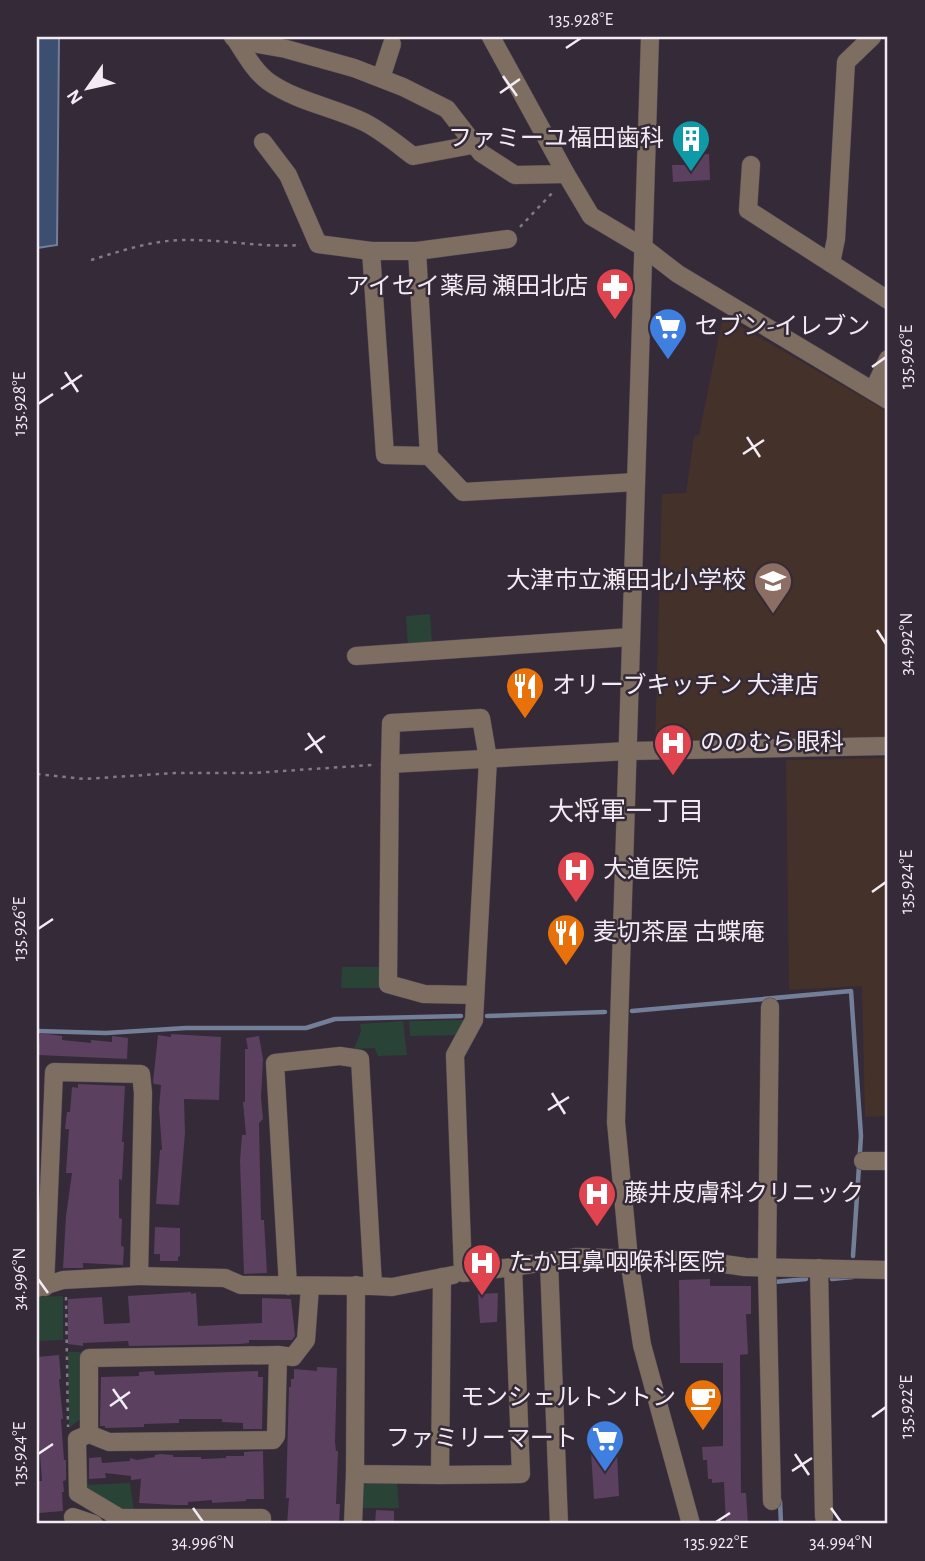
<svg xmlns="http://www.w3.org/2000/svg" width="925" height="1561" font-family="'Alegreya Sans','Noto Sans JP',sans-serif">
<style>
.education{fill:#44312a}
.green{fill:#294336}
.water{fill:#3c4f71;stroke:#737e98;stroke-width:2}
.lines{fill:none;stroke-linecap:round;stroke-linejoin:round}
.stream{stroke:#737e98;stroke-width:4.5}
.building{fill:#5b405f}
.minor-casing{stroke:#504551;stroke-width:19}
.tertiary-casing{stroke:#504551;stroke-width:19}
.path{stroke:#837a85;stroke-width:2.5;stroke-dasharray:3.5 5;stroke-linecap:butt}
.minor{stroke:#7d6e61;stroke-width:18}
.tertiary{stroke:#7d6e61;stroke-width:18}
.ticks{fill:none;stroke:#f3ebf4;stroke-width:2.5}
.labels{text-anchor:middle;dominant-baseline:central;stroke-width:5;stroke-linejoin:round;paint-order:stroke}
.poi-label{font-size:24px;fill:#f3ebf4;stroke:#352a37;text-anchor:start}
.neighbourhood-label{font-size:26px;fill:#f3ebf4;stroke:#352a37}
.neatline{fill:none;stroke:#f3ebf4;stroke-width:2.5}
.ticks-label{font-size:18px;text-anchor:middle;fill:#f3ebf4}
</style>
<rect width="100%" height="100%" fill="#352a37"/>
<g class="education">
<polygon points="723,316 888,412 888,737 778,738 655,743 662,494 686,493 694,436 699,435"/>
<polygon points="888,758 888,1116 865,1117 862,986 789,990 786,760"/>
</g>
<g class="green">
<polygon points="430,614 432,644 408,646 406,616"/>
<polygon points="342,967 382,967 384,988 341,988"/>
<polygon points="468,1020 461,1035 410,1036 409,1021"/>
<polygon points="403,1021 407,1055 378,1056 375,1048 354,1049 361,1031 360,1024"/>
<polygon points="63,1296 63,1340 37,1341 37,1297"/>
<polygon points="68,1352 81,1352 83,1417 69,1428"/>
<polygon points="397,1481 399,1508 361,1508 363,1483"/>
<path d="M130,1483L134,1511C115,1513 95,1500 84,1485Z"/>
</g>
<polygon class="water" points="37,37 59,37 57,245 37,248"/>
<g class="lines">
<g class="stream">
<polyline points="632,1011 851,991 861,1136 853,1256"/>
<polyline points="487,1016 605,1012"/>
<polyline points="37,1031 106,1033 186,1028 306,1028 335,1019 461,1016"/>
<polyline points="832,1279 853,1277"/>
<polyline points="774,1282 806,1279"/>
<polyline points="780,1501 781,1524"/>
</g>
</g>
<g class="building">
<polygon points="709,154 710,180 673,182 672,165 684,165 683,155"/>
<polygon points="40,1033 62,1036 62,1040 91,1043 91,1040 112,1042 112,1036 128,1038 127,1059 38,1055"/>
<polygon points="171,1034 221,1037 219,1100 184,1099 185,1133 179,1205 156,1204 160,1150 162,1150 159,1108 161,1085 154,1084 153,1082 158,1035 171,1037"/>
<polygon points="259,1036 263,1059 261,1098 263,1119 259,1123 261,1220 264,1220 267,1273 244,1274 240,1161 242,1135 246,1135 243,1102 245,1102 245,1049 248,1049 246,1038"/>
<polygon points="78,1084 125,1086 122,1142 124,1142 122,1180 119,1179 119,1218 122,1219 121,1246 124,1247 123,1265 83,1263 83,1268 63,1268 66,1216 72,1173 66,1173 69,1129 65,1129 67,1112 70,1112 72,1087 78,1088"/>
<polygon points="155,1227 180,1228 180,1256 178,1257 178,1261 160,1261 160,1254 154,1254"/>
<polygon points="710,1279 710,1286 751,1286 751,1314 746,1314 748,1354 740,1355 741,1493 746,1493 748,1524 726,1524 724,1482 712,1483 712,1479 708,1479 707,1460 703,1460 702,1447 723,1446 723,1363 680,1363 679,1280"/>
<polygon points="191,1292 191,1294 196,1293 198,1326 262,1323 262,1298 291,1299 295,1336 292,1340 249,1340 249,1343 240,1344 129,1346 128,1341 83,1343 83,1346 68,1344 68,1299 102,1297 104,1324 130,1323 128,1296"/>
<polygon points="498,1293 497,1322 480,1323 478,1294"/>
<polygon points="59,1355 61,1379 59,1379 63,1419 61,1419 64,1460 66,1460 66,1480 63,1481 64,1492 62,1492 63,1511 39,1513 39,1481 42,1481 37,1414 37,1357"/>
<polygon points="317,1367 337,1368 335,1442 336,1451 338,1451 336,1504 340,1504 339,1524 287,1524 289,1498 286,1498 289,1387 291,1387 291,1379 294,1379 294,1369 317,1371"/>
<polygon points="154,1371 155,1375 258,1371 258,1377 263,1377 262,1429 243,1429 243,1423 222,1422 222,1419 179,1419 179,1423 144,1424 144,1427 105,1428 105,1426 100,1426 101,1377 139,1376 139,1372"/>
<polygon points="263,1451 264,1499 246,1499 246,1501 212,1503 212,1500 188,1502 188,1505 174,1505 139,1503 141,1479 131,1480 131,1476 105,1473 106,1478 89,1479 89,1458 101,1457 102,1463 130,1461 130,1458 137,1460 155,1457 155,1455 160,1454 173,1455 173,1457 201,1457 201,1459 226,1458 226,1456 244,1456 244,1452"/>
<polygon points="591,1452 617,1452 619,1496 594,1499"/>
<polygon points="376,1510 394,1511 394,1524 375,1524"/>
</g>
<g class="lines">
<defs>
<g id="minor">
<polyline points="233,37 236,40 286,49 354,68 403,87 447,109 481,153 515,175 566,174"/>
<polyline points="491,37 566,174 591,216 643,247"/>
<path d="M236,40C245,54 255,72 269,82C298,102 333,107 364,122C382,131 397,144 413,156L472,145"/>
<polyline points="381,78 392,44"/>
<polyline points="263,142 288,175 318,244 371,251"/>
<polyline points="751,165 748,210 888,300"/>
<polyline points="417,251 508,239"/>
<polyline points="831,263 836,239 846,62 872,37"/>
<polyline points="873,391 888,359"/>
<polyline points="429,456 385,455 371,251 417,251 429,456 463,492 636,482"/>
<polyline points="356,656 631,637"/>
<polyline points="390,764 391,723 481,718 488,759 474,1020 455,1055 463,1273 513,1267"/>
<polyline points="475,995 424,994 388,984 390,764 628,751 888,746"/>
<polyline points="770,1007 767,1267 772,1501"/>
<polyline points="863,1161 888,1161"/>
<polyline points="549,1262 559,1524"/>
<polyline points="819,1268 824,1517"/>
<polyline points="442,1277 440,1475 521,1474 513,1267 577,1257 703,1261 745,1267 888,1270"/>
<polyline points="356,1285 355,1474 440,1475"/>
<polyline points="373,1286 392,1287 453,1275"/>
<polyline points="45,1287 54,1072 141,1074 143,1093 139,1276 225,1278 241,1285 373,1286 360,1059 340,1056 275,1063 288,1286"/>
<polyline points="37,1288 63,1280 139,1276"/>
<polyline points="89,1434 89,1358 278,1355 293,1357 306,1340 310,1287"/>
<polyline points="73,1517 94,1524"/>
<polyline points="262,1524 262,1518 120,1518 78,1493 77,1439 89,1434 109,1442 273,1440 276,1436 278,1355"/>
<polyline points="353,1524 355,1474"/>
</g>
<g id="tertiary">
<polyline points="650,37 616,1122 629,1259 642,1345 691,1524"/>
<polyline points="643,247 678,274 888,400"/>
</g>
</defs>
<use href="#minor" class="minor-casing"/>
<use href="#tertiary" class="tertiary-casing"/>
<g class="path">
<polyline points="520,227 554,191"/>
<path d="M91,260C121,251 150,241 181,240C222,239 261,248 301,245"/>
<polyline points="37,774 84,779 175,773 253,773 372,765"/>
<polyline points="66,1297 68,1427"/>
</g>
<use href="#minor" class="minor"/>
<use href="#tertiary" class="tertiary"/>
</g>
<path class="ticks" d="M566,48L581,38M503,76L517,96M500,93L520,79M872,367L886,357M65,372L78,392M61,389L82,375M38,404L53,394M747,437L760,457M743,454L764,440M877,630L886,644M308,733L322,753M305,750L325,736M872,892L886,882M38,929L53,919M552,1093L565,1114M548,1110L569,1097M38,1279L48,1293M113,1389L127,1409M110,1406L130,1392M872,1417L886,1407M38,1454L53,1444M795,1454L809,1475M792,1471L812,1458M193,1508L203,1522M831,1508L841,1522M716,1522L730,1513"/>
<defs>
<symbol id="building-pin" viewBox="-11 -11 22 30"><path d="M0 17L-7.5 6A9.5 9.5 0 1 1 7.5 6Z" fill="#0f9aa8" stroke="#352a37"/><path d="M-4-6H4V6H1V3H-1V6H-4ZM-2.5-4.3h1.7v1.8h-1.7ZM.8-4.3h1.7v1.8H.8ZM-2.5-1h1.7V.8h-1.7ZM.8-1h1.7V.8H.8Z" fill="#fff"/></symbol>
<symbol id="pharmacy-pin" viewBox="-11 -11 22 30"><path d="M0 17L-7.5 6A9.5 9.5 0 1 1 7.5 6Z" fill="#e0444e" stroke="#352a37"/><path d="M-2-6h4v4h4v4h-4v4h-4v-4h-4v-4h4Z" fill="#fff"/></symbol>
<symbol id="supermarket-pin" viewBox="-11 -11 22 30"><path d="M0 17L-7.5 6A9.5 9.5 0 1 1 7.5 6Z" fill="#3f7fe0" stroke="#352a37"/><path d="M-6-5.5h2.5l.6 2H6L4.5 2H-2.5L-4.4-4H-6ZM-1.5 3.2a1.3 1.3 0 1 0 .1 0ZM3 3.2a1.3 1.3 0 1 0 .1 0Z" fill="#fff"/></symbol>
<symbol id="school-pin" viewBox="-11 -11 22 30"><path d="M0 17L-7.5 6A9.5 9.5 0 1 1 7.5 6Z" fill="#8d6e63" stroke="#352a37"/><path d="M0-5L7-2L0 1L-7-2ZM-4 1L0 2.5L4 1V4Q0 6-4 4Z" fill="#fff"/></symbol>
<symbol id="restaurant-pin" viewBox="-11 -11 22 30"><path d="M0 17L-7.5 6A9.5 9.5 0 1 1 7.5 6Z" fill="#e8710a" stroke="#352a37"/><path d="M-5-6h1v4h1v-4h1v4h1v-4h1v5L-1.5 .5V6h-2V.5L-5-1ZM5-6V6H3V1.5H1.5Q1.5-4 5-6Z" fill="#fff"/></symbol>
<symbol id="hospital-pin" viewBox="-11 -11 22 30"><path d="M0 17L-7.5 6A9.5 9.5 0 1 1 7.5 6Z" fill="#e0444e" stroke="#352a37"/><path d="M-5-5h3v3.5h4V-5h3V5h-3V1.5h-4V5h-3Z" fill="#fff"/></symbol>
<symbol id="cafe-pin" viewBox="-11 -11 22 30"><path d="M0 17L-7.5 6A9.5 9.5 0 1 1 7.5 6Z" fill="#e8710a" stroke="#352a37"/><path d="M-5.5-4.5H6V0H3Q3 3.5 0 3.5H-2.5Q-5.5 3.5-5.5 0ZM3-3.2v2h1.7v-2ZM-6 4.5H4V6H-6Z" fill="#fff"/></symbol>
</defs>
<g fill-rule="evenodd">
<use href="#building-pin" x="669" y="117" width="44" height="60"/>
<use href="#pharmacy-pin" x="593" y="265" width="44" height="60"/>
<use href="#supermarket-pin" x="646" y="305" width="44" height="60"/>
<use href="#school-pin" x="751" y="559" width="44" height="60"/>
<use href="#restaurant-pin" x="503" y="664" width="44" height="60"/>
<use href="#hospital-pin" x="651" y="721" width="44" height="60"/>
<use href="#hospital-pin" x="554" y="848" width="44" height="60"/>
<use href="#restaurant-pin" x="544" y="911" width="44" height="60"/>
<use href="#hospital-pin" x="575" y="1172" width="44" height="60"/>
<use href="#hospital-pin" x="460" y="1241" width="44" height="60"/>
<use href="#cafe-pin" x="681" y="1376" width="44" height="60"/>
<use href="#supermarket-pin" x="583" y="1417" width="44" height="60"/>
</g>
<g class="labels">
<g class="poi-label">
<text x="664" y="139" text-anchor="end">ファミーユ福田歯科</text>
<text x="588" y="287" text-anchor="end">アイセイ薬局 瀬田北店</text>
<text x="695" y="327">セブン-イレブン</text>
<text x="746" y="581" text-anchor="end">大津市立瀬田北小学校</text>
<text x="552" y="686">オリーブキッチン 大津店</text>
<text x="700" y="743">ののむら眼科</text>
<text x="603" y="870">大道医院</text>
<text x="593" y="933">麦切茶屋 古蝶庵</text>
<text x="624" y="1194">藤井皮膚科クリニック</text>
<text x="509" y="1263">たか耳鼻咽喉科医院</text>
<text x="676" y="1398" text-anchor="end">モンシェルトントン</text>
<text x="578" y="1439" text-anchor="end">ファミリーマート</text>
</g>
<g class="neighbourhood-label">
<text x="626" y="812">大将軍一丁目</text>
</g>
</g>
<rect width="925" height="1561" fill="none" stroke="#352a37" stroke-width="77"/>
<g transform="translate(88 88) rotate(236)" stroke="#352a37" stroke-width="5" paint-order="stroke">
<path d="M0-5L12 26L0 18L-12 26Z" fill="#f3ebf4"/>
<text y="-10" font-size="19" font-weight="bold" text-anchor="middle" fill="#f3ebf4">N</text>
</g>
<rect x="38" y="38" width="848" height="1484" class="neatline"/>
<g class="ticks-label">
<text x="581" y="25">135.928°E</text>
<text transform="translate(906 357) rotate(-90)" y="6">135.926°E</text>
<text transform="translate(19 404) rotate(-90)" y="6">135.928°E</text>
<text transform="translate(906 644) rotate(-90)" y="6">34.992°N</text>
<text transform="translate(906 882) rotate(-90)" y="6">135.924°E</text>
<text transform="translate(19 929) rotate(-90)" y="6">135.926°E</text>
<text transform="translate(19 1279) rotate(-90)" y="6">34.996°N</text>
<text transform="translate(906 1407) rotate(-90)" y="6">135.922°E</text>
<text transform="translate(19 1454) rotate(-90)" y="6">135.924°E</text>
<text x="203" y="1548">34.996°N</text>
<text x="716" y="1548">135.922°E</text>
<text x="841" y="1548">34.994°N</text>
</g>
</svg>
